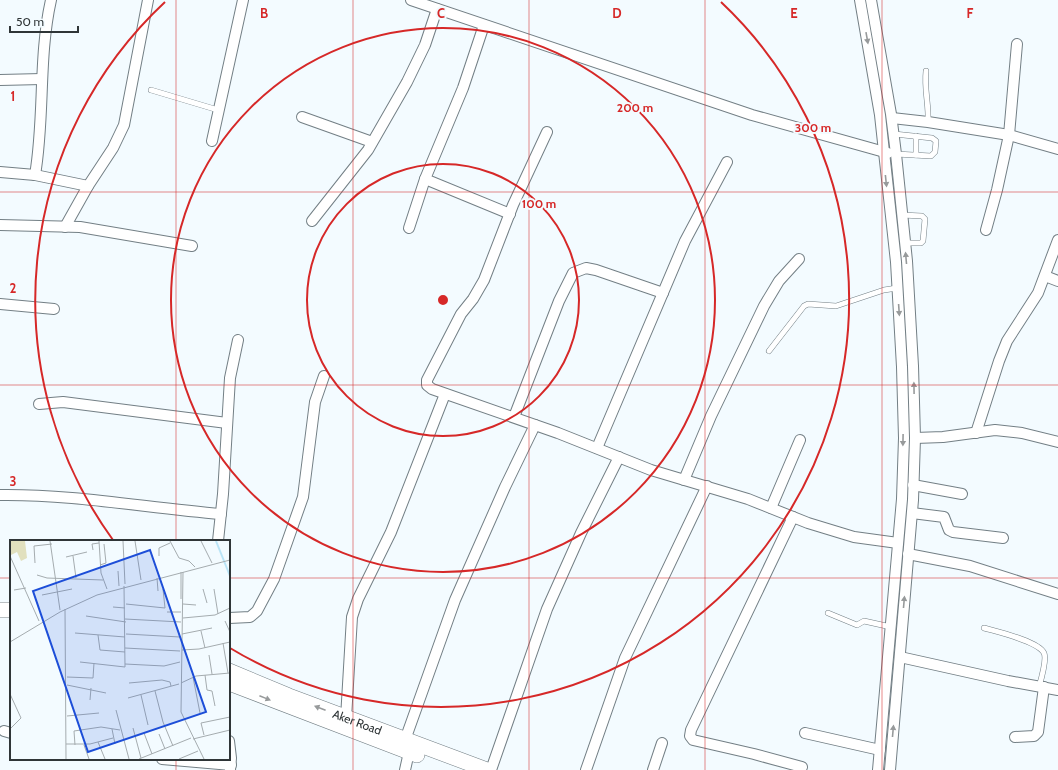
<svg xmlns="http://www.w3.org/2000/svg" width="1058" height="770" font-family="Cabin,sans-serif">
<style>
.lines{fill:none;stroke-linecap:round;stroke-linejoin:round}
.lane-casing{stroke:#737f85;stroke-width:6}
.street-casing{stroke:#737f85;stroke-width:12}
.secondary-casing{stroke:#737f85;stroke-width:16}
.lane{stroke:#fff;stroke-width:5}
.street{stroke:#fff;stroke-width:10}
.secondary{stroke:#fff;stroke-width:15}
.oneway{fill:#979a9b}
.grid{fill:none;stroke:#d62828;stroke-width:1;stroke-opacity:0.55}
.ring{fill:none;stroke:#d62828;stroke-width:2}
.labels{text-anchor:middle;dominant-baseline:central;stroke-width:4;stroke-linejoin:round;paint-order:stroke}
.street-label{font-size:12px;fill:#2f3537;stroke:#f3fbff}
.inset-river{fill:none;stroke:#b9e4f7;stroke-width:2}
.inset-road{fill:none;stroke:#a5acaf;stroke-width:1}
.view{fill:#1d4ed8;fill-opacity:0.15;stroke:#1d4ed8;stroke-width:2}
.inset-edge{fill:none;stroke:#2f3537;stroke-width:2}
.grid-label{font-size:13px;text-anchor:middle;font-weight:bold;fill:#d62828;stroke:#f3fbff;stroke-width:4;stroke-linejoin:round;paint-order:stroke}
.centre{fill:#d62828;stroke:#f3fbff;stroke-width:2}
.ring-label{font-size:12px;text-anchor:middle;font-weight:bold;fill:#d62828;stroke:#f3fbff;stroke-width:4;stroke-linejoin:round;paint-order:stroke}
</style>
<rect width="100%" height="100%" fill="#f3fbff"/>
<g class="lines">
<defs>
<g id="lane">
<path d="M926,71C924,90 929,104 928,122"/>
<polyline points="151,90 218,110"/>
<polyline points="894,134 932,138 936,141 935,152 931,156 896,154"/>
<polyline points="916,136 916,155"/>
<polyline points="902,215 922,216 925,219 923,241 921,243 905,243"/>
<polyline points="769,351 804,306 808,304 836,306 884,290 897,288"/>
<polyline points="828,613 857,625 864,621 891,627"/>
<path d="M984,628C998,632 1038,641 1044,653C1047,659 1041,680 1039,687"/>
</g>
<g id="street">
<polyline points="411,0 752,115 888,153"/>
<polyline points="860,0 880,115 896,262 902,367 904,438 902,499 878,770"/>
<polyline points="871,0 891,114 896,154 907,261 913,366 915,438 913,500 890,770"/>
<polyline points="484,25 463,88 425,179 510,214"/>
<polyline points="0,80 42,79"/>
<polyline points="302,117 372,142"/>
<polyline points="892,118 928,122 1009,135 1058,149"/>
<polyline points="547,132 513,205 484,280 473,299 461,314 427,380 427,385 432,389 558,433 651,470 748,499 808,523 854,537 898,543"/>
<polyline points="212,141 243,0"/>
<polyline points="0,172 35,175 88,186"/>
<path d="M35,175C45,117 38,58 51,0"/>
<polyline points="312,221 368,150 407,82 425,45 437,9"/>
<polyline points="0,225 80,227 192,246"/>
<polyline points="65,227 88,186 113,148 124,125 148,0"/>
<polyline points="409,228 425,179"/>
<polyline points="986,230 997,190 1009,135 1017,44"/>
<polyline points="1045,276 1058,281"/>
<polyline points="0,304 54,309"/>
<polyline points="39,404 63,402 227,423"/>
<polyline points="514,417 559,301 573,273 586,268 596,270 663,293"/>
<polyline points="976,433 999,361 1007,341 1038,293 1058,240"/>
<polyline points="915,438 943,437 995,430 1022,433 1058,442"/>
<polyline points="597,448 685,241 727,162"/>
<polyline points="684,480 711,416 764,306 779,281 799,259"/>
<polyline points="913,485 962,494"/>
<path d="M0,495C74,494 147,508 221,514"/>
<polyline points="771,508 800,440"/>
<polyline points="912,513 944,517 949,530 953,532 1003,538"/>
<polyline points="793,517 691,730 690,736 693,740 754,754 802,767"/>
<polyline points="218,541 223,494 230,378 238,340"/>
<polyline points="908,554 970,566 1058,594"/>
<polyline points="229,618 250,617 257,611 274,579 303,497 315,402 324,376"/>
<polyline points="900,657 1008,681 1058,690"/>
<polyline points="346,718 352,617 358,599 391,532 445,394"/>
<polyline points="4,731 11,733"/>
<polyline points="805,733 880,750"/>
<polyline points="1015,737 1034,736 1038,732 1044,687"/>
<polyline points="405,740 455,600 505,487 535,425"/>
<polyline points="229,741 231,758 230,770"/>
<polyline points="162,759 231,765"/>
<polyline points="405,770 409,752"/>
<polyline points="491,770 547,609 581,533 619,457"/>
<polyline points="586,770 625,658 707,486"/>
<polyline points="653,770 662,743"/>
</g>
<g id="secondary">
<polyline points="0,610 11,610"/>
<path id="s1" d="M229,671L289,696L487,770"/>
<polyline points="229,683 417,755"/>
</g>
</defs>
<use href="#lane" class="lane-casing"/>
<use href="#street" class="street-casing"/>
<use href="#secondary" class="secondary-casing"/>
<use href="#lane" class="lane"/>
<use href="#street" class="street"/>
<use href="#secondary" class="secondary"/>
</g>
<defs><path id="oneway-solid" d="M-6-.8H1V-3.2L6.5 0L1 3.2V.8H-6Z"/></defs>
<g class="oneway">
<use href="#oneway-solid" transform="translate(867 38) rotate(80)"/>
<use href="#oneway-solid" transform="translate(886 181) rotate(84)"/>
<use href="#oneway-solid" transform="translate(906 258) rotate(-95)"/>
<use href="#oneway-solid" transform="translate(899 310) rotate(86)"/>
<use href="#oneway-solid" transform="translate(914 388) rotate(-91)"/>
<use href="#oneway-solid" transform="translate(903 440) rotate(91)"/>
<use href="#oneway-solid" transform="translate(904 602) rotate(-85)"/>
<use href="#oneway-solid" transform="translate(265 698) rotate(22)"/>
<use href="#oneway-solid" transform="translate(320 708) rotate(-159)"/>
<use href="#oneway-solid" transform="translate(893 731) rotate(-85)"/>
</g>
<path class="grid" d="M176,0V541M353,0V770M529,0V770M705,0V770M882,0V770M0,192H1058M0,385H1058M0,578H11M229,578H1058M176,759V770"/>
<g class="ring">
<circle cx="443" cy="300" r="136"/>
<circle cx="443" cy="300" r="272"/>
<path d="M113 540A408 408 0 0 1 165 2M721 2A408 408 0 0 1 230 648"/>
</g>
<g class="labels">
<g class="street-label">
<text stroke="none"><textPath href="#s1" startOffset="138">Aker Road</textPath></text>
</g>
</g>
<g transform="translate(10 540)">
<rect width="220" height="220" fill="#f3fbff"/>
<path d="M0,1H15L17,18L11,21L7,12L1,15Z" fill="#e1e0be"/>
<path class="inset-river" d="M206,1L220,36"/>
<path class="inset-road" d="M40,1L50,70M89,1L91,33L97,49M113,1L115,44M125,1L131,40M160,1L169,18L179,21L185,27M191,1L202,23M83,10L82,4L89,3M0,16L29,81M63,16L66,38M149,16V8L160,3M56,17L77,12M25,23L24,6L42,4M90,25L96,23L94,4M108,31L109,46M171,32V59M173,32L171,172L194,219M27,35L37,38L93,40M147,38L148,51M193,49L197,63M204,49L208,74M4,50L16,48M32,55L62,49M116,64L155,68L153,49M173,64L186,65M103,67L115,68M55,69L56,219M157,72H171M76,76L116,82M173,78L205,75L220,68M115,79L171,82M215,81L220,92M191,91L195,108M65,93L115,97M116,94L170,97M172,94L202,88M88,95L90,110L115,112M0,102L50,72L87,55L220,20M213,103L218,133M115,108L170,111M172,110L189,109L220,102M199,115L202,134M70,122L115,127L114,46M115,124L154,126L170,122M195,135L197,150L202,151L205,166M57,137L83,138L84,123M183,137L190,173M119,143L152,140L160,142L161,146M171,143L186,136L220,133M57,145L96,153M145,151L153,182L163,206M0,154L11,178L0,189M131,155L138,185M118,158L169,144M80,160L81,148M106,170L119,219M57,176L89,173M123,188L131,218M102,189L105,204M134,193L142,214M149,194L155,209M194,195L191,183L220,177M183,199L220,190M88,202L95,219M56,204H80L103,198M65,205L64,191L91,187L110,190M74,205L79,219M129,219L181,198M169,219L188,211"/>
<path class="view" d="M140,10L196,172L78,212L23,51Z"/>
<rect width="220" height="220" class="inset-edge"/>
</g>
<g class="grid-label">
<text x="264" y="18">B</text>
<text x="441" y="18">C</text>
<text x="617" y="18">D</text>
<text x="794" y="18">E</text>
<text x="970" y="18">F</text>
<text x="13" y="101">1</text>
<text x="13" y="293">2</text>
<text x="13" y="486">3</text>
</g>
<circle cx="443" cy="300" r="6" class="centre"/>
<g class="ring-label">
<text x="635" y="112">200 m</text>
<text x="813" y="132">300 m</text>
<text x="539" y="208">100 m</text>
</g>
<path d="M10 26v6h68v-6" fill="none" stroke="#2f3537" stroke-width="2"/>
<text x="16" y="26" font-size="12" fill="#2f3537" stroke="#f3fbff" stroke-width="3" paint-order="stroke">50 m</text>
</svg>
